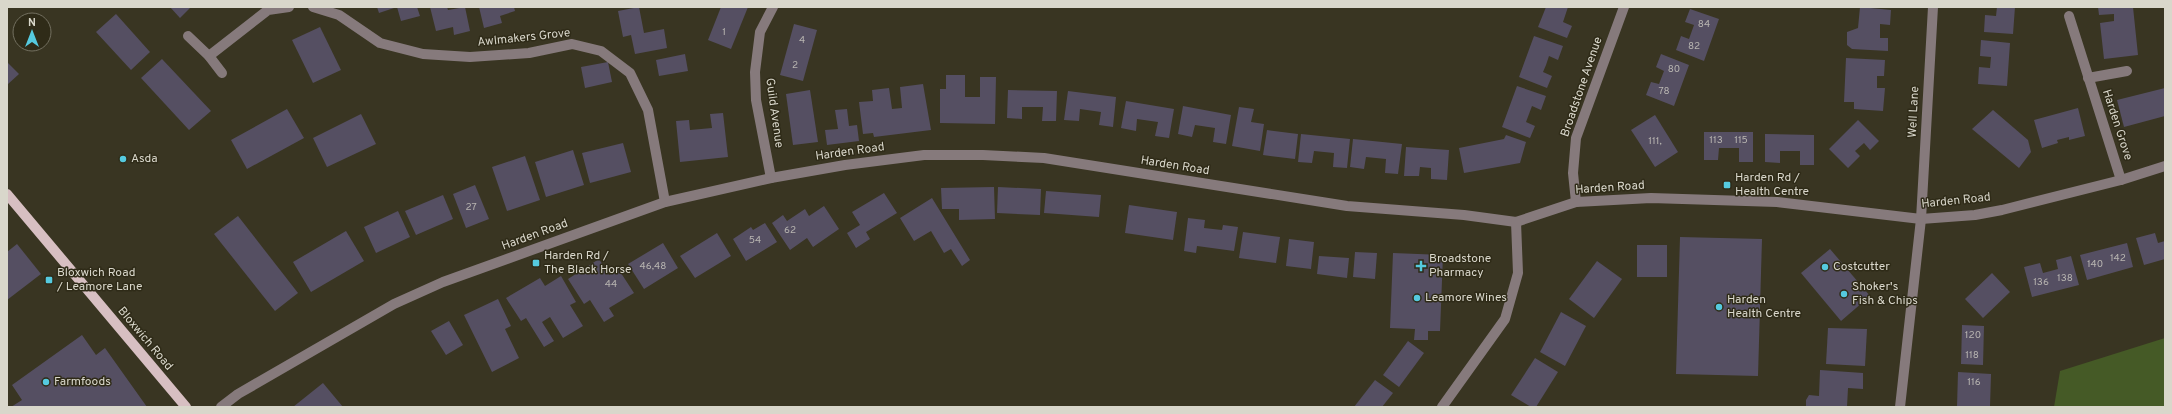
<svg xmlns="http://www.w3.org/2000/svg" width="2172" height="414" font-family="Overpass,sans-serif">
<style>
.green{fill:#455a26}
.building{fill:#554f62}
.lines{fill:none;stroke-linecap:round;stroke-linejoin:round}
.minor{stroke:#867a7c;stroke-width:10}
.major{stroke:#d7bfc2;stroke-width:10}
.poi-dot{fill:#55cadf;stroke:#2f2b18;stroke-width:1.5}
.labels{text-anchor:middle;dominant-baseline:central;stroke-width:3;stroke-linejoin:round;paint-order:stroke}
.number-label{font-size:10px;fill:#b8b5b1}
.street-label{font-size:12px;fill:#d9d7cb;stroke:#2f2b18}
.poi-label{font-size:12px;fill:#d9d7cb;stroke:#2f2b18;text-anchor:start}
</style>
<rect width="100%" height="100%" fill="#393522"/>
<polygon class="green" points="2165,338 2165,407 2054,407 2060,371"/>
<g class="building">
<polygon points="170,7 191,7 180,18"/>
<polygon points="377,7 417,7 420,16 401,21 397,7 379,13"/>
<polygon points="430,7 447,7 448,10 465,7 470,31 454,35 453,27 436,31"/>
<polygon points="479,7 514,7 515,11 500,16 502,23 484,28"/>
<polygon points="639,7 644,33 664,29 667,48 635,54 631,35 623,37 618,11"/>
<polygon points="721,7 748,7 731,49 708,40"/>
<polygon points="1546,7 1568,7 1563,22 1572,26 1567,38 1538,27"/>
<polygon points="1860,7 1891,10 1890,25 1880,24 1880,38 1888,38 1888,51 1852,49 1847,45 1847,32 1858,28"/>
<polygon points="1997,7 2015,7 2013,34 1984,32 1985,15 1996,16"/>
<polygon points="2098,7 2133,7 2138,55 2104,59 2100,23 2114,21 2114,14 2099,15"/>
<polygon points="1690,9 1719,19 1704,61 1676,50 1681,36 1689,39 1694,25 1685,22"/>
<polygon points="116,14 150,52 131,70 96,32"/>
<polygon points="794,24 817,30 803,81 780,75"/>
<polygon points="320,27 341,70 313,83 292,40"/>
<polygon points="1534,36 1563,46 1558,60 1549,56 1546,65 1543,72 1552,76 1547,88 1519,77"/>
<polygon points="1981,40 2010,43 2007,86 1978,84 1979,67 1990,68 1991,57 1980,56"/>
<polygon points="685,54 688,71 659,76 656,60"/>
<polygon points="1661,54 1689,65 1674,106 1646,95 1651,82 1659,84 1664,71 1656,67"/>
<polygon points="1846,58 1885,60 1884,76 1877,76 1877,88 1885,88 1883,111 1854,109 1854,102 1844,102"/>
<polygon points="162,59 211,111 189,130 141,78"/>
<polygon points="7,62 19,74 7,85"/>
<polygon points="608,62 612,82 585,88 581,67"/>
<polygon points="946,75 965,75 965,97 980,97 980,77 996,77 995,124 940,123 940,89 946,89"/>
<polygon points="923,84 931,130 874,137 873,133 863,134 859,102 873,101 872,90 889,88 892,109 902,108 900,87"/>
<polygon points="1517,86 1546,96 1541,110 1532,106 1526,122 1535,126 1530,138 1502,127"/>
<polygon points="2165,88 2165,116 2124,127 2117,100"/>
<polygon points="810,90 818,142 793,145 786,94"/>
<polygon points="1008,90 1057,91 1056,121 1042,121 1043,107 1022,107 1022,119 1007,118"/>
<polygon points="1068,91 1116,97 1113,127 1099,125 1101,112 1080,109 1079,121 1064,120"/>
<polygon points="1126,101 1174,109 1169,138 1155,136 1158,122 1137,119 1136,131 1121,128"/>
<polygon points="1183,106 1231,115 1226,144 1213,142 1215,128 1195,125 1192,137 1178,134"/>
<polygon points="1239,107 1254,109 1251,122 1264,124 1260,151 1232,146"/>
<polygon points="2078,108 2085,136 2069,140 2069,137 2057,140 2058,143 2042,148 2034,120"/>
<polygon points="287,109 304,138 247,169 231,140"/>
<polygon points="847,109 849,126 857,125 859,141 827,145 825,130 838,129 835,110"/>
<polygon points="1993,110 2028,140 2031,152 2019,168 1972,129"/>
<polygon points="723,113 728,157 680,162 676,121 689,120 690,130 712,128 710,114"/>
<polygon points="361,114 376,144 327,167 313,138"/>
<polygon points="1655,115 1678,152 1655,167 1631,130"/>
<polygon points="1858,120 1879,141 1870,150 1864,143 1855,151 1860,156 1848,168 1829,149"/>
<polygon points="1267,130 1298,134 1295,159 1263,155"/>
<polygon points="1704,132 1753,132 1753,162 1739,162 1739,148 1719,148 1718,160 1704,160"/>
<polygon points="1301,134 1350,139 1347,168 1333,167 1334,153 1314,151 1312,163 1298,162"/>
<polygon points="1765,134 1814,135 1814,165 1800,165 1800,151 1780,151 1780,163 1765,162"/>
<polygon points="1506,135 1526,142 1520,163 1464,173 1459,148 1504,139"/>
<polygon points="1353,139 1402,144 1398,174 1385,173 1386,159 1366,157 1364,169 1350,167"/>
<polygon points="623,143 631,172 590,183 582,153"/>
<polygon points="1406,147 1449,150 1447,180 1431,179 1431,168 1420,167 1419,176 1404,176"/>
<polygon points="573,150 584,185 546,197 535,162"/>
<polygon points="525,156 540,200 507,211 492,167"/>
<polygon points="475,185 489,219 466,228 453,194"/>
<polygon points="994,187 995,219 959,220 959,209 942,209 941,188"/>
<polygon points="998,187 1041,189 1040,215 997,213"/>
<polygon points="1046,191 1101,195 1099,217 1044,213"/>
<polygon points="884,193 897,213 866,232 870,239 856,248 847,233 860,225 852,212"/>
<polygon points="443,195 453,219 416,235 405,211"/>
<polygon points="932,198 970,260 962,266 951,249 944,253 931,231 914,241 900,218"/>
<polygon points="1129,205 1177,212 1173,240 1125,233"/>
<polygon points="824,206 839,229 813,247 807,238 790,250 772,223 783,215 787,221 805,209 809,216"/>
<polygon points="398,211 410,237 376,253 364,227"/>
<polygon points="238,216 298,293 275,311 214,234"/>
<polygon points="1188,218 1205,220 1204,228 1222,230 1223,225 1238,227 1234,251 1197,246 1196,253 1184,251"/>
<polygon points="765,223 777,242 746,261 733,239 751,227 753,230"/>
<polygon points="346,231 364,261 311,292 293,262"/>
<polygon points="1243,232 1280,237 1276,263 1239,258"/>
<polygon points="717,233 731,256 695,278 680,256"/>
<polygon points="2155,233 2158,243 2165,241 2165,259 2144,265 2136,238"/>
<polygon points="1680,237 1762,239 1758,376 1676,374"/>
<polygon points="1289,239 1314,242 1311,269 1286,266"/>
<polygon points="663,243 678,268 644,289 628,264"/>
<polygon points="2127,243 2133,267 2087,280 2080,255"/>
<polygon points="17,244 41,274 7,300 7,252"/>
<rect x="1637" y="245" width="30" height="32"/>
<polygon points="1830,249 1870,296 1841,321 1801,273"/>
<polygon points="1355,252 1377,253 1375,279 1353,277"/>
<polygon points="1393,253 1443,255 1440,331 1428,331 1428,340 1414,340 1415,329 1390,328"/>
<polygon points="1319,256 1349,258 1347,278 1317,274"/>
<polygon points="2071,256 2079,285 2032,297 2024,267 2040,263 2043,273 2058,269 2056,260"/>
<polygon points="599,259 609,275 619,270 634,293 609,308 614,316 604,322 590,300 584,304 568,279"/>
<polygon points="1597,261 1622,279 1594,318 1569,299"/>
<polygon points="1992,273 2010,292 1983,318 1965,299"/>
<polygon points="561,276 576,302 570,305 583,326 563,338 550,317 542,322 554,341 544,347 526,318 521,321 506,298 540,278 545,286"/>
<polygon points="498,299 511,326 505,329 519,358 492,372 464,315"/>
<polygon points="1561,312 1586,326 1565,366 1540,352"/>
<polygon points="449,321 463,345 446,355 431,331"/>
<polygon points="1962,325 1984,326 1983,365 1961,364"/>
<polygon points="1828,328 1867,329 1865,366 1826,364"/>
<polygon points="82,335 96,355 105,348 147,407 11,407 22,400 12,385"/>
<polygon points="1408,341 1424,353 1399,387 1383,375"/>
<polygon points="1535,358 1558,372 1536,407 1531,407 1511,395"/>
<polygon points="1820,370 1863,373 1863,389 1848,388 1847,407 1806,407 1806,400 1809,395 1819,396"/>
<polygon points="1958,372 1991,374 1990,407 1957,407"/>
<polygon points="1375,380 1393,393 1382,407 1354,407"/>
<polygon points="323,383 343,407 293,407"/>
</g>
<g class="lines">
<g class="minor">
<polyline points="313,7 339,15 380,43 423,54 470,57 529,53 572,44 601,51 630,73 648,110 665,202"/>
<polyline points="2069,16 2121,180"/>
<polyline points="188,36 209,56 222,73"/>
<polyline points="209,56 268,10 289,7"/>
<polyline points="2088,78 2127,71"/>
<polyline points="771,178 756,100 755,72 760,32 773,7"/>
<polyline points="1576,202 1573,173 1576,138 1624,7"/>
<polyline points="221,407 238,394 394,304 443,282 665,202 771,178 845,165 924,155 983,155 1044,158 1347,206 1464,215 1516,222 1576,202 1651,198 1777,202 1921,219 1975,215 2002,210 2121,180 2165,166"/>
<polyline points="1442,407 1505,319 1518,273 1516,222"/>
<polyline points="1900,407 1921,219 1933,7"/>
</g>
<polyline class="major" points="7,194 186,407"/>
</g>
<g class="poi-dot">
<circle cx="123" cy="159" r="4"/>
<rect x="1723" y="181" width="8" height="8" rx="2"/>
<rect x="532" y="259" width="8" height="8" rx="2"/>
<path d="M1419 260h4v4h4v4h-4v4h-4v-4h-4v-4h4z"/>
<circle cx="1825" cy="267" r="4"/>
<rect x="45" y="276" width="8" height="8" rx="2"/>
<circle cx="1844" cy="294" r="4"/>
<circle cx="1417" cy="298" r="4"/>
<circle cx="1719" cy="307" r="4"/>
<circle cx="46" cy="382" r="4"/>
</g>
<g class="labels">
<g class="number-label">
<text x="1704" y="24">84</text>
<text x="724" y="32">1</text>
<text x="802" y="40">4</text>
<text x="1694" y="46">82</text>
<text x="795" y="65">2</text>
<text x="1674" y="69">80</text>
<text x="1664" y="91">78</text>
<text x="1716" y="140">113</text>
<text x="1741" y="140">115</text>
<text x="1655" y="141">111,</text>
<text x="471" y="207">27</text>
<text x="790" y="230">62</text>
<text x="755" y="240">54</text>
<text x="2118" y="258">142</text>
<text x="2095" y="264">140</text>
<text x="653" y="266">46,48</text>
<text x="2065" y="278">138</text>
<text x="2041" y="282">136</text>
<text x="611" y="284">44</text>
<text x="1973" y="335">120</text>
<text x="1972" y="355">118</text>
<text x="1974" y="382">116</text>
</g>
<g class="street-label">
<text transform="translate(524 38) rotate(-6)">Awlmakers Grove</text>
<text transform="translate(1582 87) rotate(-71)">Broadstone Avenue</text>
<text transform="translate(1914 112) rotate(-87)">Well Lane</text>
<text transform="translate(774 113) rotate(82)">Guild Avenue</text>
<text transform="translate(2117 125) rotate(72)">Harden Grove</text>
<text transform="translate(850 152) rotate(-8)">Harden Road</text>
<text transform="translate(1175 166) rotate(9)">Harden Road</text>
<text transform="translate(1610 188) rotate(-4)">Harden Road</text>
<text transform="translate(1956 201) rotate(-6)">Harden Road</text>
<text transform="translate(535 235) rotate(-20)">Harden Road</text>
<text transform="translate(145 339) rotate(50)">Bloxwich Road</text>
</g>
<g class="poi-label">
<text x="131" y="159">Asda</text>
<text x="1735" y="178">Harden Rd /<tspan x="1735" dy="14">Health Centre</tspan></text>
<text x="544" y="256">Harden Rd /<tspan x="544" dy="14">The Black Horse</tspan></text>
<text x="1429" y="259">Broadstone<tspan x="1429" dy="14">Pharmacy</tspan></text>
<text x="1833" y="267">Costcutter</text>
<text x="57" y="273">Bloxwich Road<tspan x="57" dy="14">/ Leamore Lane</tspan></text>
<text x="1852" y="287">Shoker's<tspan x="1852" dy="14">Fish &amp; Chips</tspan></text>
<text x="1425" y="298">Leamore Wines</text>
<text x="1727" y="300">Harden<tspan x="1727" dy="14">Health Centre</tspan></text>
<text x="54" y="382">Farmfoods</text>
</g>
</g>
<rect width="2172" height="414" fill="none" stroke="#d9d7cb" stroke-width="16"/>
<g transform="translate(32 32)"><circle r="19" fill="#2f2b18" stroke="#737060"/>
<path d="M0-3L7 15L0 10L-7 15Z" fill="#55cadf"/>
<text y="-6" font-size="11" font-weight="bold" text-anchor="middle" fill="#d9d7cb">N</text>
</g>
</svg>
